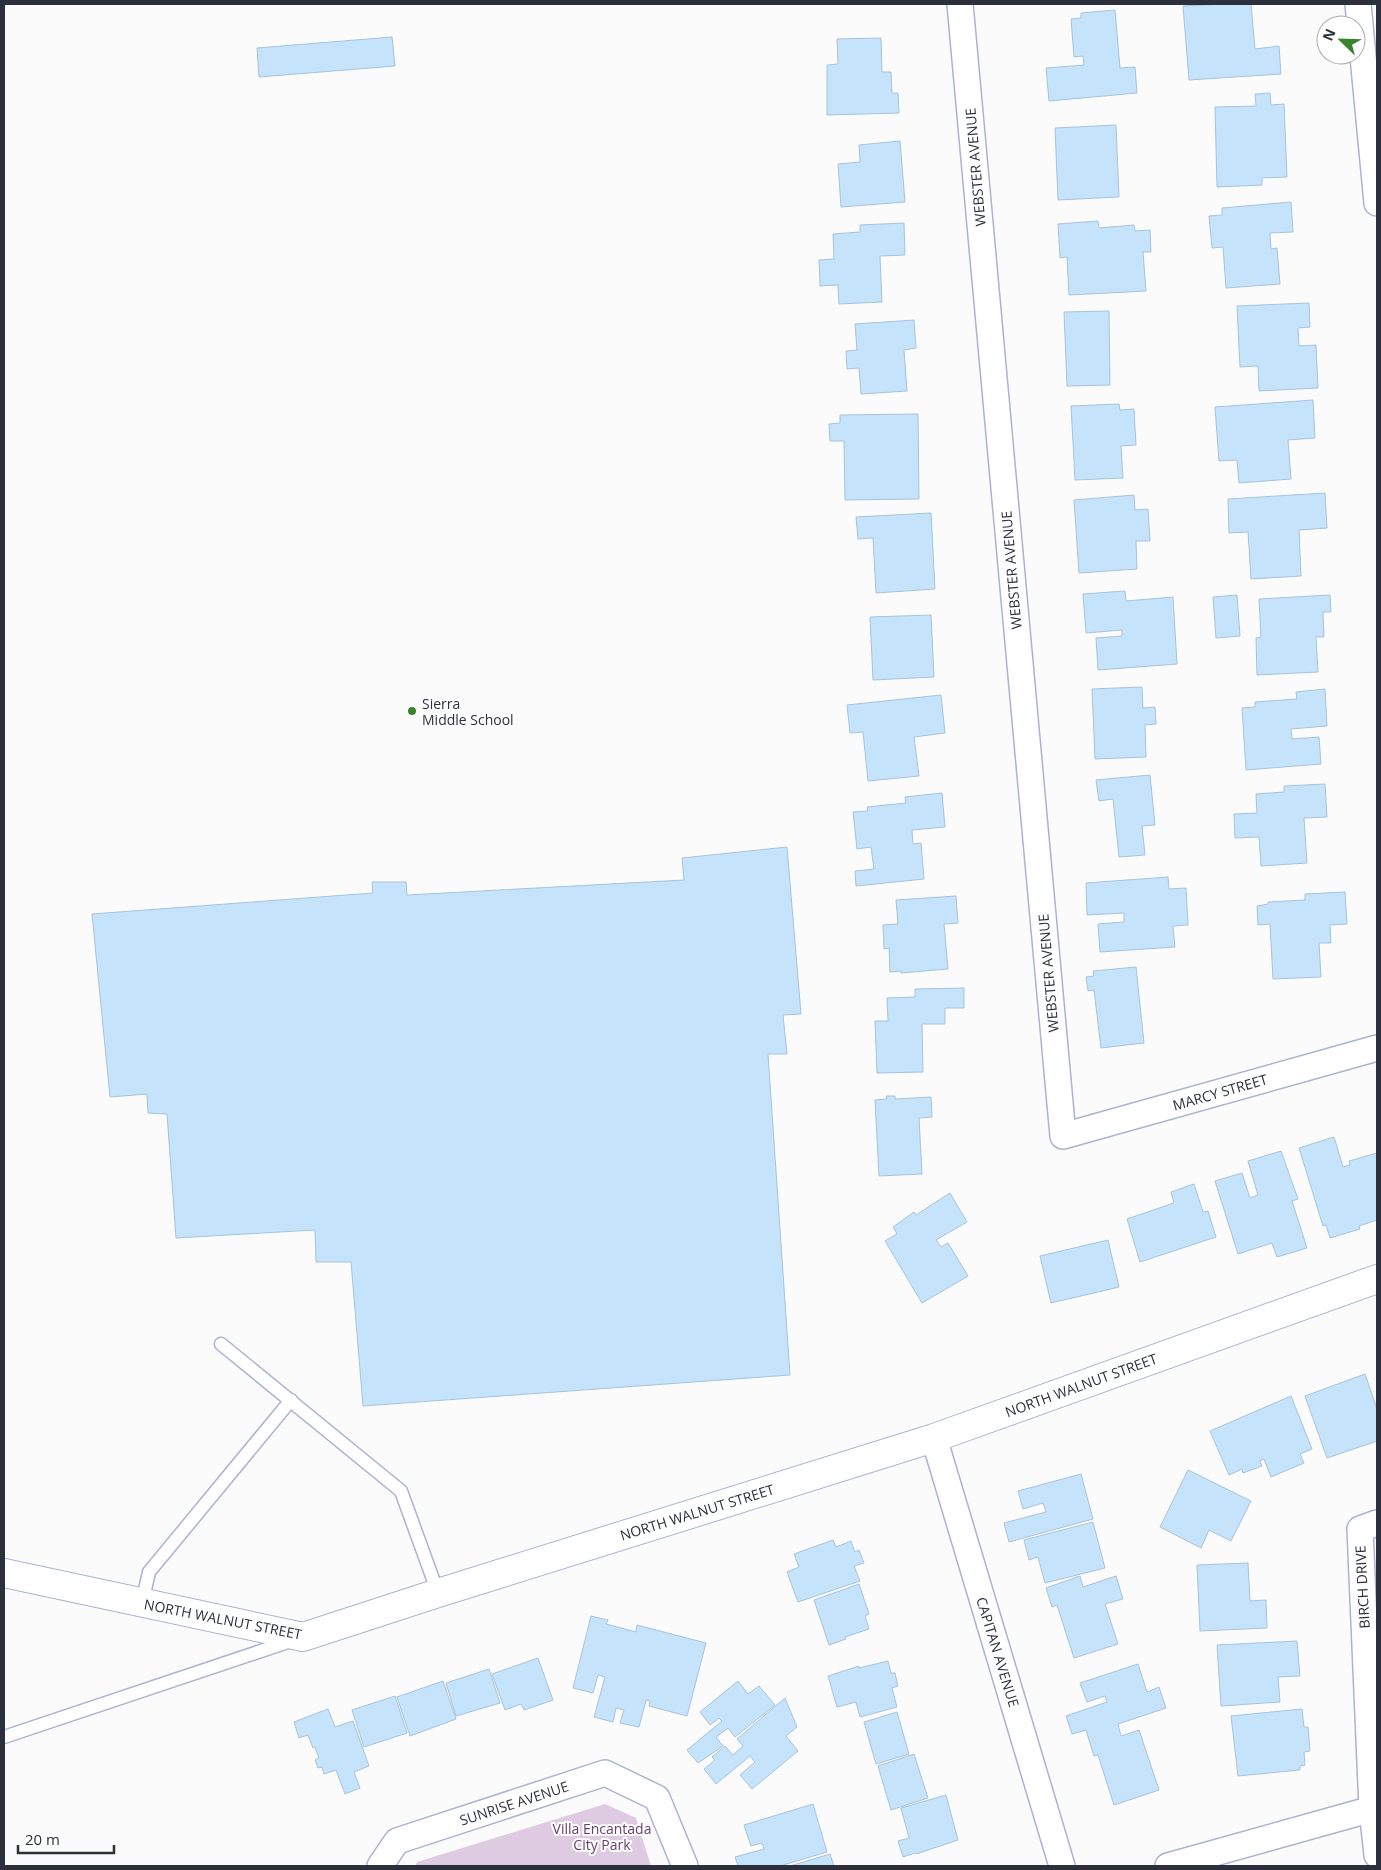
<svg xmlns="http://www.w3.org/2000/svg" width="1381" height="1870" font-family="'Open Sans',sans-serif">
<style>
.green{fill:#decae1}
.building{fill:#c6e3fc;stroke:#a7c3db}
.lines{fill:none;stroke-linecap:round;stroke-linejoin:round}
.lane-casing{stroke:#a9b4d3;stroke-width:15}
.street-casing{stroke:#a9b4d3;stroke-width:28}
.secondary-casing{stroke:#a9b4d3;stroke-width:30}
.lane{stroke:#fff;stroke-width:12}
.street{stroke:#fff;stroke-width:25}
.secondary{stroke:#fff;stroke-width:28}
.poi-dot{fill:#39832b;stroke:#fff;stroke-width:2}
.labels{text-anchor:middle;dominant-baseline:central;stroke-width:4;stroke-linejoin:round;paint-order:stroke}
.street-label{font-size:14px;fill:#2c303d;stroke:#fff}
.poi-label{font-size:14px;fill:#2c303d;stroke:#fff;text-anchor:start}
.park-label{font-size:14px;fill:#67406e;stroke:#fff}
</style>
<rect width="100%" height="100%" fill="#fbfbfb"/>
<polygon class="green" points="605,1804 636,1818 651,1866 415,1866 417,1862"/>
<g class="building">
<polygon points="1224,4 1251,4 1255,49 1279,46 1281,74 1189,80 1183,6"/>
<polygon points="1115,10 1120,68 1135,67 1137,93 1049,101 1046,68 1084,65 1083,56 1074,57 1071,19 1081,18 1081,13"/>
<polygon points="392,37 395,66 259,77 257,48"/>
<polygon points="881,38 882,72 891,72 892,93 898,93 899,113 827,115 827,65 838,64 837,39"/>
<polygon points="1270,93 1271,105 1284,104 1287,177 1262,178 1262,185 1217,187 1215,107 1256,106 1255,94"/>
<polygon points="1116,125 1119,197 1058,200 1055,128"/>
<polygon points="900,141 905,202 841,207 838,164 860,162 859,145"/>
<polygon points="1291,202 1293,232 1270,233 1271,249 1277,248 1280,284 1226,288 1223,247 1212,248 1209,216 1222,215 1222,208"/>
<polygon points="1098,221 1099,228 1134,225 1135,231 1150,230 1151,252 1143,252 1146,291 1069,295 1067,257 1060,258 1058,224"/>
<polygon points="904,223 905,255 880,256 882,302 839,304 838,285 820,286 819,260 834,259 833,234 860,232 860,225"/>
<polygon points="1309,303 1310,327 1298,328 1299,346 1316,345 1318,388 1259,391 1258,366 1240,367 1237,306"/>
<polygon points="1109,311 1110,385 1067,386 1064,312"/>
<polygon points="914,320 916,348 904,350 907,391 861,394 859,368 847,369 846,351 857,350 855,324"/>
<polygon points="1313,400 1315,438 1288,440 1291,479 1239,483 1237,460 1219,461 1215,407"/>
<polygon points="1119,404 1120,410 1134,409 1136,445 1121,446 1123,478 1075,480 1071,406"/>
<polygon points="918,414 919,499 845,500 844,441 830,441 829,424 840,423 840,415"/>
<polygon points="1325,493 1327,528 1299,530 1301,576 1251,579 1248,532 1229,533 1228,499"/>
<polygon points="1134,495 1135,510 1148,509 1150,541 1136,541 1137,569 1079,573 1074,500"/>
<polygon points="931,513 935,589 876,593 873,538 858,539 856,517"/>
<polygon points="1125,591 1126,601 1173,597 1177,664 1098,670 1096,638 1122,636 1122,630 1086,633 1083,594"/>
<polygon points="1237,595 1240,636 1216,638 1213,597"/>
<polygon points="1330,595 1331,612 1323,612 1324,637 1316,637 1318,672 1257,675 1256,638 1261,637 1259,599"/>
<polygon points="931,615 934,677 873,680 870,617"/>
<polygon points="1142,687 1143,708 1155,707 1156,724 1145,725 1146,757 1095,759 1092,689"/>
<polygon points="1325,689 1327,726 1291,729 1292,739 1319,737 1321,764 1246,770 1242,708 1255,707 1255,702 1297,699 1296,692"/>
<polygon points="941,695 945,733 914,737 919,776 868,781 863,732 850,733 847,705"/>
<polygon points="1150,775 1155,825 1142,826 1145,855 1119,857 1113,799 1099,801 1096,780"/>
<polygon points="1325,784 1327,817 1304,818 1307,863 1261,866 1259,837 1235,838 1234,814 1257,813 1256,794 1284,792 1284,786"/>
<polygon points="942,793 945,827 912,830 913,844 921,843 924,879 856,886 855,871 874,869 871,847 857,849 853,812 868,811 867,807 906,803 905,797"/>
<polygon points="787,847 801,1014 783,1015 787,1054 768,1054 790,1375 363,1406 351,1262 316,1262 315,1230 176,1238 167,1114 148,1113 147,1094 110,1097 92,914 373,893 372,882 406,882 407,895 684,880 682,858"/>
<polygon points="1168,877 1169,889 1186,888 1188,925 1173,926 1175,947 1100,952 1098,924 1124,922 1124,913 1087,915 1086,883"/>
<polygon points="1345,892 1347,924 1330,925 1331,943 1319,943 1321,977 1273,979 1270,924 1258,925 1257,906 1268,904 1268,902 1305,900 1305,894"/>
<polygon points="956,896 958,923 944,924 948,969 901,973 901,971 890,972 889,948 884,949 883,925 898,924 896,900"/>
<polygon points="1136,967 1144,1043 1101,1048 1094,990 1088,991 1086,977 1094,976 1093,971"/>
<polygon points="964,988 964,1008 945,1008 945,1024 922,1024 923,1072 877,1073 875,1021 888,1021 887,998 915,997 915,989"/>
<polygon points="886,1096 895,1096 895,1099 931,1097 932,1117 919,1118 922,1174 879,1176 875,1100 887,1099"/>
<polygon points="1334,1137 1343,1167 1350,1165 1349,1161 1377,1153 1377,1220 1359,1226 1360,1229 1330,1238 1326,1225 1323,1226 1299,1148"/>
<polygon points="1281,1151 1298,1199 1292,1201 1307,1248 1277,1257 1272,1243 1238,1254 1215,1181 1242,1173 1250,1198 1258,1195 1248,1161"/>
<polygon points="1194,1184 1203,1212 1208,1211 1216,1237 1140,1262 1127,1219 1174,1203 1171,1192"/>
<polygon points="950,1193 967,1222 936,1240 941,1247 948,1243 968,1276 922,1303 885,1241 897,1234 893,1227 914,1212 916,1215"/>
<polygon points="1108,1240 1119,1287 1051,1303 1040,1256"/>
<polygon points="1365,1374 1377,1409 1377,1441 1327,1458 1305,1396"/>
<polygon points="1291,1396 1312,1449 1300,1454 1304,1463 1271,1477 1264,1459 1260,1461 1262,1466 1243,1473 1242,1469 1229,1475 1210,1431"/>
<polygon points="1188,1470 1251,1501 1231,1541 1209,1530 1201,1548 1160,1527"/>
<polygon points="1081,1474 1093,1519 1009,1542 1004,1523 1046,1512 1043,1503 1023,1509 1018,1491"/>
<polygon points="1093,1522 1105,1568 1045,1583 1038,1557 1029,1560 1024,1540"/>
<polygon points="833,1540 836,1547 851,1541 855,1552 859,1550 864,1563 854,1566 860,1581 798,1602 787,1572 799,1567 794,1554"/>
<polygon points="1248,1563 1250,1601 1266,1600 1267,1628 1200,1631 1197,1565"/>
<polygon points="1080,1576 1083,1587 1116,1576 1123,1599 1105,1604 1118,1644 1074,1658 1057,1605 1052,1607 1046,1588"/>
<polygon points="859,1584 869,1614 865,1616 869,1629 845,1637 846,1639 829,1645 814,1600"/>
<polygon points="591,1616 608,1620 606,1624 636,1632 637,1625 706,1643 687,1716 649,1706 650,1701 646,1700 639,1727 620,1723 624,1710 616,1708 613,1722 594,1717 605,1677 598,1675 593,1693 573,1688"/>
<polygon points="1297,1641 1300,1676 1278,1677 1280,1702 1221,1706 1217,1645"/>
<polygon points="538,1658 553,1700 524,1710 521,1704 505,1710 492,1674"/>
<polygon points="888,1661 891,1673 895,1673 898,1686 892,1688 897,1707 860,1717 856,1702 837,1707 828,1676 859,1666 859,1668"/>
<polygon points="1138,1664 1147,1692 1159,1687 1166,1708 1118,1724 1121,1736 1139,1730 1159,1790 1114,1805 1098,1755 1094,1756 1086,1730 1072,1734 1066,1716 1107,1702 1105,1696 1087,1702 1080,1683"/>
<polygon points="489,1669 500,1703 456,1716 446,1683"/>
<polygon points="443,1681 456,1719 410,1736 397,1697"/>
<polygon points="738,1681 748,1694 759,1686 775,1705 735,1737 728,1728 716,1737 723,1746 698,1763 687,1750 722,1721 719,1718 710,1725 700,1712"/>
<polygon points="395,1696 407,1733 364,1747 352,1710"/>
<polygon points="785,1698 797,1727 786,1736 798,1751 752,1789 740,1775 755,1762 750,1756 716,1784 704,1769 715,1760 712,1757 725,1746 733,1755 743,1746 737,1739"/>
<polygon points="328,1709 335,1727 353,1721 369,1766 354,1772 360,1788 345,1794 336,1770 324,1774 322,1767 318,1768 315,1760 319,1758 315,1747 313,1748 308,1735 299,1738 294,1722"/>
<polygon points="1302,1709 1304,1727 1308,1727 1310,1751 1304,1752 1305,1765 1300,1766 1300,1770 1238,1776 1231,1716"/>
<polygon points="897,1712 909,1754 876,1764 864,1722"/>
<polygon points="914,1754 928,1798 891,1810 878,1766"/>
<polygon points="946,1795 958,1840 916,1854 915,1853 903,1857 898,1841 909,1838 901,1808"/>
<polygon points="813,1804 827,1852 780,1866 738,1866 735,1857 764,1849 762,1843 751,1846 744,1825"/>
<polygon points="830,1854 834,1866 790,1866"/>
</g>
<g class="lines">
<defs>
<g id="lane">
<polyline points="221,1344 401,1491 438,1593"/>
<polyline points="142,1603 149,1572 291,1400"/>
<polyline points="4,1737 294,1640"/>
</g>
<g id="street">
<polyline points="960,4 1063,1136 1377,1048"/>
<polyline points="1358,4 1377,203"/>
<polyline points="934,1438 1062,1866"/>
<polyline points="1377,1523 1360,1529 1372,1809 1377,1855"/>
<polyline points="380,1866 397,1841 605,1773 657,1798 685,1866"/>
<polyline points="1168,1866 1372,1809"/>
</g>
<polyline id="secondary" points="4,1573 303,1637 438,1593 934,1438 1377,1279"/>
</defs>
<use href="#lane" class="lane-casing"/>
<use href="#street" class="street-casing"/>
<use href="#secondary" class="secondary-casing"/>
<use href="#lane" class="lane"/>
<use href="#street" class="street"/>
<use href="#secondary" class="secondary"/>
</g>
<circle class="poi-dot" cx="412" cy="711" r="5"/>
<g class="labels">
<g class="street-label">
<text transform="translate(975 167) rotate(-95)">WEBSTER AVENUE</text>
<text transform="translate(1011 570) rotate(-95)">WEBSTER AVENUE</text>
<text transform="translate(1048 973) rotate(-95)">WEBSTER AVENUE</text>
<text transform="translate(1220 1092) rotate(-16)">MARCY STREET</text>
<text transform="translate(1081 1385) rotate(-20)">NORTH WALNUT STREET</text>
<text transform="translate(697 1512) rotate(-17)">NORTH WALNUT STREET</text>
<text transform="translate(1362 1587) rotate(-93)">BIRCH DRIVE</text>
<text transform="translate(223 1619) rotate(11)">NORTH WALNUT STREET</text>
<text transform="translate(998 1652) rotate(73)">CAPITAN AVENUE</text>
<text transform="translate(514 1803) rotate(-18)">SUNRISE AVENUE</text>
</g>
<g class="poi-label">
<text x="422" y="703">Sierra<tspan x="422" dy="16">Middle School</tspan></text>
</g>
<g class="park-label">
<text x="602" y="1828">Villa Encantada<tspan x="602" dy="16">City Park</tspan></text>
</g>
</g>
<rect width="1381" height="1870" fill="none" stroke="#2c303d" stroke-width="10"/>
<g transform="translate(1341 40) rotate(293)"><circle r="24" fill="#ffffff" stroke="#abacb1"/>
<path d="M0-4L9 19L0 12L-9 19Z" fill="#39832b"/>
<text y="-8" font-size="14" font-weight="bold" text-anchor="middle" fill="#2c303d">N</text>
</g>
<path d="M18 1845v8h96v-8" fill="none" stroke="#2c303d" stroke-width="2.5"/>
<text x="25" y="1845" font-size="15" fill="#2c303d" stroke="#ffffff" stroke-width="4" paint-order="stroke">20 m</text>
</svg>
